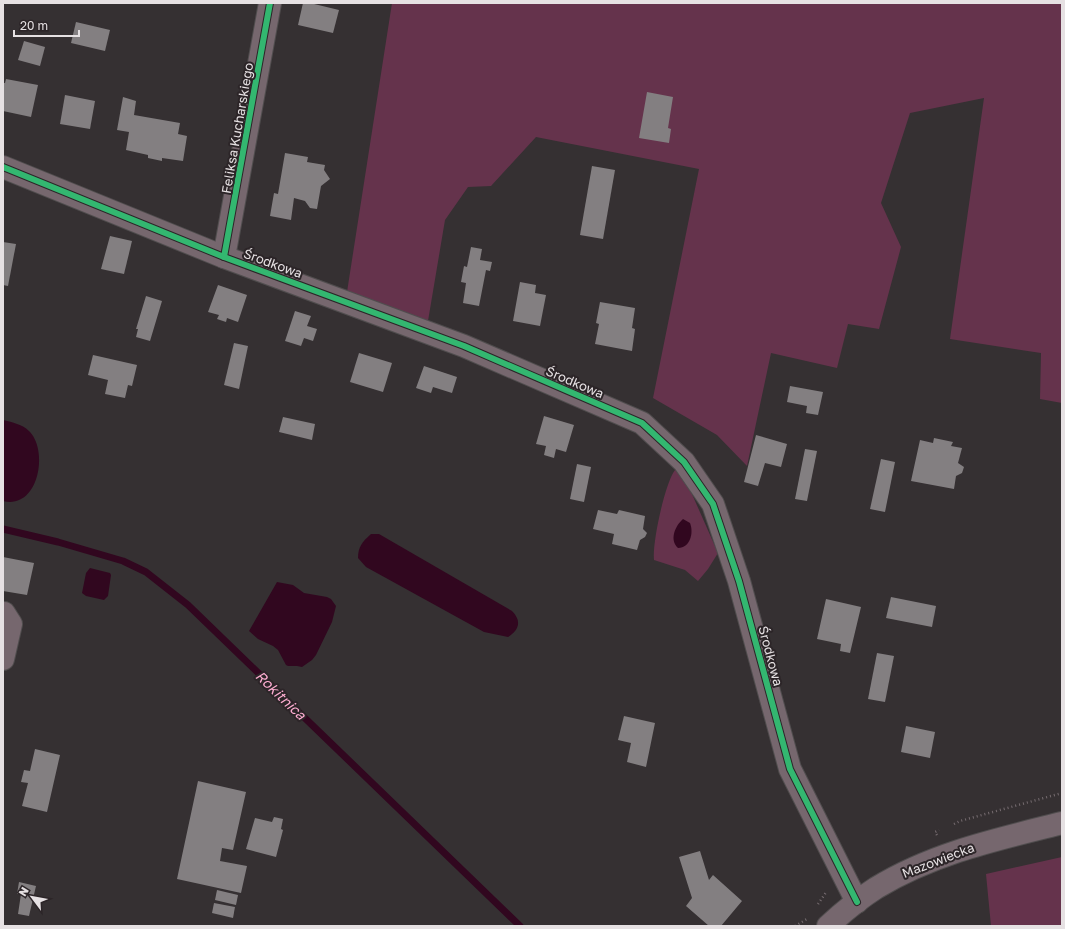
<svg xmlns="http://www.w3.org/2000/svg" width="1065" height="929" font-family="'Golos Text',sans-serif">
<style>
.green{fill:#65334c}
.water{fill:#31071f}
.lines{fill:none;stroke-linecap:round;stroke-linejoin:round}
.stream{stroke:#31071f;stroke-width:7}
.building{fill:#837f81}
.minor-casing{stroke:#504d4e;stroke-width:24}
.path{stroke:#766c70;stroke-width:2.5;stroke-dasharray:1 3;stroke-linecap:butt}
.minor{stroke:#76676e;stroke-width:22}
.cycleway-casing{stroke:#2c2528;stroke-width:8}
.cycleway{stroke:#33b770;stroke-width:6}
.labels{text-anchor:middle;dominant-baseline:central;stroke-width:4;stroke-linejoin:round;paint-order:stroke}
.street-label{font-size:13px;fill:#e6e1e3;stroke:#2c2528}
.water-label{font-size:14px;font-style:italic;fill:#fdadd1;stroke:#2c2528}
</style>
<rect width="100%" height="100%" fill="#353032"/>
<g class="green">
<polygon points="392,3 1062,3 1062,403 1040,399 1041,353 950,339 984,98 910,113 881,203 901,247 879,329 848,324 837,368 771,353 747,466 717,435 653,398 699,169 536,137 491,186 468,187 445,220 428,321 347,292"/>
<path d="M675,470L684,476L718,553L708,569L698,581L685,570L654,560C652,543 665,483 675,470Z"/>
<polygon points="1062,857 1062,926 991,926 986,874"/>
</g>
<g class="water">
<path d="M3,420C11,422 22,424 29,431C49,450 39,510 3,501Z"/>
<path d="M683,519L690,523C694,533 690,548 678,548C669,540 675,526 683,519Z"/>
<path d="M371,534H379L512,611C522,621 519,630 508,637L484,632L366,567L358,558C358,547 362,542 371,534Z"/>
<polygon points="90,568 110,573 111,575 108,596 104,600 86,596 82,593 86,573"/>
<polygon points="277,582 293,585 304,593 327,597 331,599 336,606 332,622 316,655 312,660 302,667 297,666 288,666 286,665 278,650 273,646 258,639 249,631"/>
</g>
<g class="lines">
<polyline class="stream" points="3,529 58,542 123,561 146,572 188,605 520,926"/>
</g>
<g class="building">
<polygon points="303,3 310,3 339,10 333,33 298,25"/>
<polygon points="76,22 110,30 105,51 71,43"/>
<polygon points="24,41 45,47 40,66 18,60"/>
<polygon points="6,79 38,85 31,117 3,111 3,83 5,83"/>
<polygon points="647,92 673,97 668,128 671,129 669,143 639,138"/>
<polygon points="65,95 95,101 90,129 60,124"/>
<polygon points="123,97 136,101 134,115 180,123 178,134 187,136 183,161 162,158 162,161 148,158 148,155 126,150 129,132 117,130"/>
<polygon points="285,153 308,157 307,162 325,165 324,170 330,179 321,186 317,209 310,208 305,201 294,198 291,220 270,216 274,193 278,194"/>
<polygon points="592,166 615,170 603,239 580,235"/>
<polygon points="110,236 132,241 124,274 101,269"/>
<polygon points="3,242 16,244 8,286 3,285"/>
<polygon points="471,247 482,249 480,260 492,262 490,271 486,270 479,306 463,303 466,283 461,282 464,266 467,267"/>
<polygon points="520,282 536,285 535,293 546,295 540,326 513,321"/>
<polygon points="218,285 247,295 238,322 227,318 226,322 217,319 219,315 208,312"/>
<polygon points="146,296 162,301 150,341 136,337 138,329 136,329"/>
<polygon points="600,302 635,308 632,328 635,329 632,351 595,344 599,324 596,323"/>
<polygon points="295,311 311,316 307,326 317,329 313,341 304,338 301,346 285,341"/>
<polygon points="234,343 248,346 239,389 224,385"/>
<polygon points="359,353 392,363 383,392 350,382"/>
<polygon points="93,355 137,365 132,386 128,385 125,398 105,394 108,380 88,375"/>
<polygon points="424,366 457,377 452,393 433,387 431,393 416,388"/>
<polygon points="790,386 823,392 818,415 806,413 807,406 787,402"/>
<polygon points="544,416 574,425 566,452 556,449 554,458 544,455 546,446 536,444"/>
<polygon points="283,417 315,424 312,440 279,432"/>
<polygon points="756,435 787,444 781,467 765,463 758,486 744,482"/>
<polygon points="934,438 953,442 951,446 962,448 958,463 964,467 962,473 956,476 954,489 911,481 920,440 933,443"/>
<polygon points="805,449 817,451 807,501 795,499"/>
<polygon points="881,459 895,462 885,512 870,509"/>
<polygon points="577,464 591,467 584,502 570,499"/>
<polygon points="598,510 617,514 619,510 645,516 643,529 647,533 645,537 640,540 637,550 612,544 614,534 593,529"/>
<polygon points="3,557 34,563 27,595 3,591"/>
<polygon points="891,597 936,606 932,627 886,618"/>
<polygon points="826,599 861,607 850,653 840,651 841,644 817,639"/>
<polygon points="877,653 894,656 885,702 868,699"/>
<polygon points="624,716 655,723 646,767 627,762 631,743 618,740"/>
<polygon points="906,726 935,732 930,758 901,752"/>
<polygon points="35,749 60,755 47,812 22,806 28,783 21,782 24,770 30,771"/>
<polygon points="198,781 246,792 233,850 222,848 220,861 247,866 241,893 177,879"/>
<polygon points="274,817 283,819 281,829 283,830 276,857 246,849 255,818 272,822"/>
<polygon points="700,851 709,880 713,875 742,901 721,926 709,926 686,906 692,898 679,857"/>
<polygon points="19,882 36,886 29,916 18,914 21,894 17,894"/>
<polygon points="217,890 238,895 236,905 215,900"/>
<polygon points="214,903 235,907 233,918 212,913"/>
</g>
<g class="lines">
<defs>
<g id="minor">
<polyline points="3,167 224,257 464,346 642,423 684,462 713,504 739,581 790,769 857,902"/>
<polyline points="224,257 270,3"/>
<polyline points="3,613 4,613 11,624 3,659"/>
<path d="M828,926C843,912 859,899 876,888C933,853 998,839 1062,823"/>
</g>
</defs>
<use href="#minor" class="minor-casing"/>
<g class="path">
<polyline points="954,824 960,821 1062,793"/>
<polyline points="937,835 935,832 939,830"/>
<polyline points="818,904 827,891"/>
<polyline points="795,926 807,919"/>
</g>
<use href="#minor" class="minor"/>
<defs>
<g id="cycleway">
<polyline points="3,167 224,257 464,346 642,423 684,462 713,504 739,581 790,769 857,902"/>
<polyline points="224,257 270,3"/>
</g>
</defs>
<use href="#cycleway" class="cycleway-casing"/>
<use href="#cycleway" class="cycleway"/>
</g>
<g class="labels">
<g class="street-label">
<text transform="translate(237 128) rotate(-80)">Feliksa Kucharskiego</text>
<text transform="translate(273 263) rotate(20)">Środkowa</text>
<text transform="translate(575 382) rotate(23)">Środkowa</text>
<text transform="translate(771 656) rotate(75)">Środkowa</text>
<text transform="translate(938 860) rotate(-21)">Mazowiecka</text>
</g>
<g class="water-label">
<text transform="translate(281 695) rotate(44)">Rokitnica</text>
</g>
</g>
<rect width="1065" height="929" fill="none" stroke="#e6e1e3" stroke-width="8"/>
<g transform="translate(32 897) rotate(302)" stroke="#2c2528" stroke-width="3" paint-order="stroke">
<path d="M0-3L7 15L0 10L-7 15Z" fill="#e6e1e3"/>
<text y="-6" font-size="11" font-weight="bold" text-anchor="middle" fill="#e6e1e3">N</text>
</g>
<path d="M14 30v6h65v-6" fill="none" stroke="#e6e1e3" stroke-width="2"/>
<text x="20" y="30" font-size="12" fill="#e6e1e3" stroke="#2c2528" stroke-width="3" paint-order="stroke">20 m</text>
</svg>
